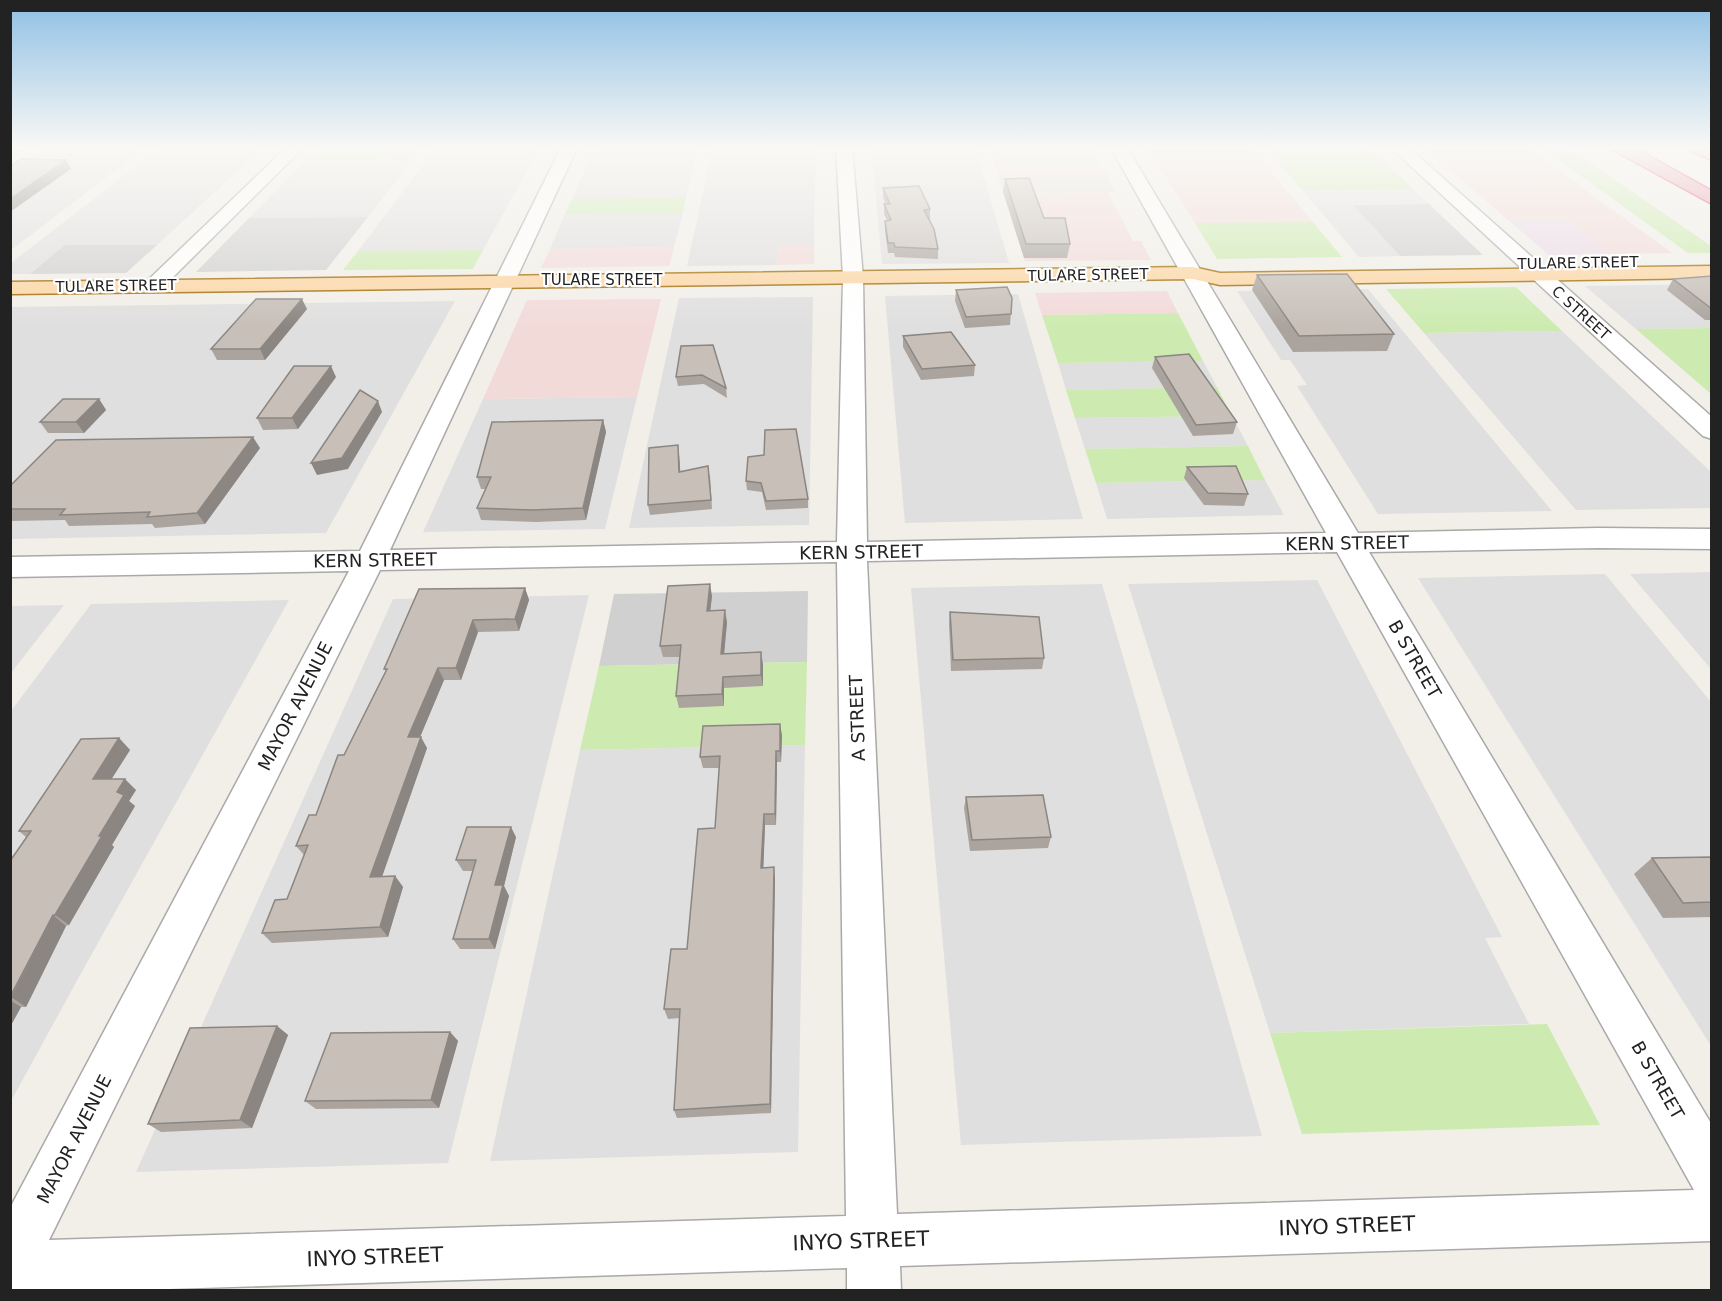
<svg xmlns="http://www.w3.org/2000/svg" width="1722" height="1301" font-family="'DejaVu Sans',sans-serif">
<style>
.residential{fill:#e0dfdf}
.commercial{fill:#f2dad9}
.industrial{fill:#ebdbe8}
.religious{fill:#d0d0d0}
.grass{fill:#cdebb0}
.parking{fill:#e2e2e2}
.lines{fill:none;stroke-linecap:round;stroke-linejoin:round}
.minor-casing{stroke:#a9a9a9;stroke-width:3}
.major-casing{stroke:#a06b00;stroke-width:3}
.highway-casing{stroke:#dc2a67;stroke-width:3}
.minor{fill:#fff;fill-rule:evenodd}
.major{fill:#fcd6a4;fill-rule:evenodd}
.highway{fill:#e892a2;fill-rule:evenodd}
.wall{fill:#aba49e}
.shaded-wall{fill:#8b8681}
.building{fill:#c7bfb8;stroke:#8b8681;stroke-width:1.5}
.labels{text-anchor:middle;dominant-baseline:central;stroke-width:4.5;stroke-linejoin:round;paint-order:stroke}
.far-street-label{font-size:15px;fill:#222;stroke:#fff}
.street-label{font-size:18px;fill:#222;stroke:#fff}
.near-street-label{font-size:21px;fill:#222;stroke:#fff}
</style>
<rect width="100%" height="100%" fill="#f2efe9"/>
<g class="residential">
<polygon points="265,146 157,245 65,246 30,274 11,274 11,263 161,147"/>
<polygon points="437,146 541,146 483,250 358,251"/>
<polygon points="713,146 816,146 814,246 779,246 777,265 687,266"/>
<polygon points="871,146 975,146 1009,263 882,264"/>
<polygon points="989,146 1091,146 1100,164 995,165"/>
<polygon points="147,147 120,167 11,250 11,169 42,148"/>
<polygon points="697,155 686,197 572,199 591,156"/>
<polygon points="414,158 368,217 249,218 307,159"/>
<polygon points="1108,178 1115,192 1004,194 999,179"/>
<polygon points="1315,205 1353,205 1400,256 1359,257"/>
<polygon points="683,213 674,247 550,249 565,214"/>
<polygon points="1711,284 1711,328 1636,329 1585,286"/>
<polygon points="1368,289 1552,511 1378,514 1297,386 1307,385 1290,360 1281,360 1237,291"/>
<polygon points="1018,294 1083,519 905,523 885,296"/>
<polygon points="813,297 809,525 629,528 679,298"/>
<polygon points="455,301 326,533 11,539 10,307"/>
<polygon points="1562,331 1711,472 1711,508 1576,510 1424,333"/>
<polygon points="1203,361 1217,387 1066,390 1058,363"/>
<polygon points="637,397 605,529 423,532 483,399"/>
<polygon points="1232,416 1248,446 1085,449 1075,418"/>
<polygon points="1265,480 1284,515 1107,519 1096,483"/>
<polygon points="1711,572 1712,572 1711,669 1630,574"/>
<polygon points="1605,574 1711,702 1711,1046 1418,578"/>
<polygon points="1317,580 1502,937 1485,938 1529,1024 1270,1033 1128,584"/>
<polygon points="1102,584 1262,1136 961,1145 911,588"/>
<polygon points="589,595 448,1163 136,1172 393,599"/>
<polygon points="289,600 79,977 11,1101 11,711 91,604"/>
<polygon points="64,605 46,628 11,673 11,606"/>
<polygon points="805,745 798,1152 490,1161 580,750"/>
</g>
<g class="commercial">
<polygon points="1146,146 1250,146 1313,222 1195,223"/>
<polygon points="1422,146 1525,146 1672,253 1610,254 1566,219 1508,220"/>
<polygon points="1100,164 1108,178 999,179 995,165"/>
<polygon points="1108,192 1133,241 1141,241 1151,260 1025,261 1004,194"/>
<polygon points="779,246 814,246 814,264 777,265"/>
<polygon points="674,247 669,266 541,268 550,249"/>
<polygon points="1167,291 1178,313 1042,315 1035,293"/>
<polygon points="661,299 637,397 483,399 527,300"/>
</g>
<polygon class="industrial" points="1566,219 1610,254 1549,255 1508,220"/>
<g class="religious">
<polygon points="1429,204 1483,255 1400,256 1353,205"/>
<polygon points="368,217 326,270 196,272 249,218"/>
<polygon points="65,245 157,245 126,273 30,274"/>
<polygon points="808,591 807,662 599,666 614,594"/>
</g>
<g class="grass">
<polygon points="320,146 424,146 414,158 307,159"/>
<polygon points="596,146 699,146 697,155 591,156"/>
<polygon points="1264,146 1368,146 1413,189 1302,190"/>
<polygon points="1539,146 1566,146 1711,246 1711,253 1688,253"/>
<polygon points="686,197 683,213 565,214 572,199"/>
<polygon points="1313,222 1342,257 1217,259 1195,223"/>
<polygon points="483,250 473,269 343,270 358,251"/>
<polygon points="1516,287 1562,331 1424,333 1386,289"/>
<polygon points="1178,313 1203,361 1058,363 1042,315"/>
<polygon points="1711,328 1711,394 1636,329"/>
<polygon points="1217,387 1232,416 1075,418 1066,390"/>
<polygon points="1248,446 1265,480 1096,483 1085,449"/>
<polygon points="807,662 805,745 580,750 599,666"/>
<polygon points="1547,1024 1600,1125 1302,1134 1270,1033"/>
</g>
<polygon class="parking" points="1413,189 1429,204 1315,205 1302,190"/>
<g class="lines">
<defs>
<g id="minor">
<polygon points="10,146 26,146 10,156"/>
<polygon points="288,146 305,146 160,290 153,292 146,290 142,286 146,282"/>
<path d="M562,146H578L390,550L837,542L843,278L836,146H852L863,278L867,542L1326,533L1110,146H1126L1358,533L1598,528L1712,529V549L1598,548L1369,552L1712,1125V1241L900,1266L901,1290H847V1268L137,1290H10V1208L349,571L10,577V557L360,551ZM1337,552L1694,1190L897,1214L867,561ZM837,562L846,1216L49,1240L380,570Z"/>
<polygon points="1389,146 1407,146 1712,417 1712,439 1703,436"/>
</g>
<polygon id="major" points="1712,266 1712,278 1220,285 1193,279 10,294 10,282 1193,267 1220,273"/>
<g id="highway">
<polygon points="1611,146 1631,146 1712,191 1712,204 1613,150"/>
<polygon points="1687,146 1707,146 1712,148 1712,160 1689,150"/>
</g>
</defs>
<use href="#minor" class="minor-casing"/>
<use href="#major" class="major-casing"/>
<use href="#highway" class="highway-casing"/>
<use href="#minor" class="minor"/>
<use href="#major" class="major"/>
<use href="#highway" class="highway"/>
</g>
<g class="wall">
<polygon points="1005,179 1070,244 1067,258 1024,258 1003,192"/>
<polygon points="883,188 930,209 930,219 929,219 938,249 938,259 895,257 894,253 888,253 885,231 885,221 887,220 884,214 884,204 886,204 883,198"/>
<polygon points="1257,275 1394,334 1387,351 1293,352 1252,290"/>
<polygon points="1712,276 1712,320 1705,320 1667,290 1673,279"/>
<polygon points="956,290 1012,298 1010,325 965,328 955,301"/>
<polygon points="307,309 265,360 217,360 211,349"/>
<polygon points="903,336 975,365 974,376 921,380 903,347"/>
<polygon points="681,346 726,388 727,398 704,384 678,386 676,377"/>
<polygon points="1155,357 1237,422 1233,434 1193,436 1152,368"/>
<polygon points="336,377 298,429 263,430 257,418"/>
<polygon points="99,399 106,410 84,433 48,433 40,422"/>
<polygon points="603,420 606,432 586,520 536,522 481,520 477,508 486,489 481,489 477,477"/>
<polygon points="260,448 205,524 155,528 152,524 69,526 65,520 10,521 10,486"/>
<polygon points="679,454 680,472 710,475 712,509 650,515 648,505"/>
<polygon points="748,457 808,499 808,508 766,510 762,492 747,490 746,481"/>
<polygon points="1187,467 1248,494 1244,506 1204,505 1184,478"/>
<polygon points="525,588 529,600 519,631 478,632 461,680 444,680 420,737 427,748 382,877 395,876 403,887 388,937 272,943 262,933 287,899 304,855 296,846 316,815 344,755 386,671 384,669"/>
<polygon points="712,596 710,611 727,622 724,654 763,664 763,686 724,688 724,706 679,708 676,696 680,657 663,657 660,646"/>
<polygon points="950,612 1044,658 1042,669 951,671 949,624"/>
<polygon points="782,735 781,762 777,762 776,825 765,825 763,868 775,878 771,1113 677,1118 674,1110 680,1018 668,1019 664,1009 687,949 715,828 719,768 703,768 700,757"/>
<polygon points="119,738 130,750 111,779 136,790 129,801 135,806 112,845 114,847 69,925 66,926 26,1007 21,1007 10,1027 10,861 26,837 19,831"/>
<polygon points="966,797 1051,837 1048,848 970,851 964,808"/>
<polygon points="516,837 504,886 509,896 495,949 460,949 453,939 473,871 463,871 456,860"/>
<polygon points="1712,857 1712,917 1663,918 1634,874 1652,858"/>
<polygon points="277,1026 288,1035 252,1128 161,1132 148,1124"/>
<polygon points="450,1032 458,1041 439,1108 316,1109 305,1101"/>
</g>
<g class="shaded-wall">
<polygon points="66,160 71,169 10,212 10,199"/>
<polygon points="302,299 307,309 265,360 260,349"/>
<polygon points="331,366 336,377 298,429 292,418"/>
<polygon points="99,399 106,410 84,433 76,422"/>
<polygon points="378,401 382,412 348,469 317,475 311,463"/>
<polygon points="603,420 606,432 586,520 583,508"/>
<polygon points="253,437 260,448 205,524 197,513"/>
<polygon points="678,445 679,454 681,481 679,472"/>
<polygon points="710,584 712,596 709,622 707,611"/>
<polygon points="525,588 529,600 519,631 515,619"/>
<polygon points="725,610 727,622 723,666 721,654"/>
<polygon points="473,620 478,632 461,680 456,668"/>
<polygon points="761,652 763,664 763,686 761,675"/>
<polygon points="438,668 444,680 415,749 408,737"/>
<polygon points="723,677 724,688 724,706 722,694"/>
<polygon points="780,724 782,735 781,762 780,751"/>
<polygon points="421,737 427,748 378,888 370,877"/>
<polygon points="119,738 130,750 104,791 93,779"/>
<polygon points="776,751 777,762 776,825 775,814"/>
<polygon points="125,779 136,790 129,801 135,806 112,845 114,847 69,925 55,915 99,836 117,792"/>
<polygon points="764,814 765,825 763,878 761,868"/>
<polygon points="511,827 516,837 504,886 509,896 495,949 489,939 495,885"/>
<polygon points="774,867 775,878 771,1113 770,1104"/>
<polygon points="395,876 403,887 388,937 380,927"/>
<polygon points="53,915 66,926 26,1007 11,997"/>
<polygon points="10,1000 21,1007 10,1027"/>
<polygon points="277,1026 288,1035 252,1128 240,1120"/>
<polygon points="450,1032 458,1041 439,1108 431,1100"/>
</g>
<g class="building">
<polygon points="21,159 66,160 10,199 10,167"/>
<polygon points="1029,178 1044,218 1065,218 1070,244 1026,244 1005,179"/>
<polygon points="919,186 930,209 924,210 934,229 938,249 895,247 894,243 888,243 885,221 891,220 884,204 890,204 883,188"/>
<polygon points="1347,274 1394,334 1299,336 1257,275"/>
<polygon points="1712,276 1712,309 1673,279"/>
<polygon points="1007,287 1012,298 1011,314 966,317 956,290"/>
<polygon points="256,299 302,299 260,349 211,349"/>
<polygon points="951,332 975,365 922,369 903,336"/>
<polygon points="713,345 726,388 702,375 676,377 681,346"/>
<polygon points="1189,354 1237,422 1196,425 1155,357"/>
<polygon points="294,366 331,366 292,418 257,418"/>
<polygon points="360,390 378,401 342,458 311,463"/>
<polygon points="63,399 99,399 76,422 40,422"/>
<polygon points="603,420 583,508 532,510 477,508 491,477 477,477 492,422"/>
<polygon points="796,429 808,499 766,501 761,483 746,481 748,457 764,455 765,430"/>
<polygon points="253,437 197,513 147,517 150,512 60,515 65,509 10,509 10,486 56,440"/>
<polygon points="678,445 679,472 708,466 711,500 648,505 649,448"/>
<polygon points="1236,466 1248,494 1208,493 1187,467"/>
<polygon points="710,584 707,611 725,610 721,654 761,652 761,675 723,677 722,694 676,696 681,645 660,646 668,586"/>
<polygon points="525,588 515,619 473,620 456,668 438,668 408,737 421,737 370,877 395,876 380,927 262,933 275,900 287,899 308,845 296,846 309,815 316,815 338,755 344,755 387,669 384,669 419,589"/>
<polygon points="950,612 1039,617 1044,658 953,660"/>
<polygon points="780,724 780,751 776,751 775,814 764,814 761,868 774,867 770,1104 674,1110 680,1009 664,1009 671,949 687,949 698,829 715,828 720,756 700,757 703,726"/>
<polygon points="119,738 93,779 125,779 117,792 124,795 99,836 102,836 55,915 53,915 10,997 10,861 31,831 19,831 81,739"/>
<polygon points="1043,795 1051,837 972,840 966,797"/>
<polygon points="467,827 511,827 495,885 503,885 489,939 453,939 476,860 456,860"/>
<polygon points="1712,857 1712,902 1683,903 1652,858"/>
<polygon points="277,1026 240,1120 148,1124 190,1028"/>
<polygon points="450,1032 431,1100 305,1101 331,1033"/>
</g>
<linearGradient id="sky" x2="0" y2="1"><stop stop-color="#8fc0e4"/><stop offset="0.45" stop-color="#f9f8f5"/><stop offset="1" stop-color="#f9f8f5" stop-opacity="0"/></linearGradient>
<rect width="1722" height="328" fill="url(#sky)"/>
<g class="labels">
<g class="far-street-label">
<text transform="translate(1578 263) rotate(-1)">TULARE STREET</text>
<text transform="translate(1088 275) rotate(-1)">TULARE STREET</text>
<text x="602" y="280">TULARE STREET</text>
<text transform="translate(116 286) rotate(-1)">TULARE STREET</text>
<text transform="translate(1581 313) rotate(42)">C STREET</text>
</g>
<g class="street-label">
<text transform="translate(1347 543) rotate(-1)">KERN STREET</text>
<text transform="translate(861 552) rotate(-1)">KERN STREET</text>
<text transform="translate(375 560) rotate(-1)">KERN STREET</text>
<text transform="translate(1415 659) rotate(60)">B STREET</text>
<text transform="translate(295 706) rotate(-63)">MAYOR AVENUE</text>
<text transform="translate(857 718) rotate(-92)">A STREET</text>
<text transform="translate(1658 1080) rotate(60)">B STREET</text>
<text transform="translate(74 1139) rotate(-63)">MAYOR AVENUE</text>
</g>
<g class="near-street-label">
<text transform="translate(1347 1226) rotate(-2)">INYO STREET</text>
<text transform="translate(861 1241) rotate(-2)">INYO STREET</text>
<text transform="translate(375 1257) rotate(-2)">INYO STREET</text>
</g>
</g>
<rect width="1722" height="1301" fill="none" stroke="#222222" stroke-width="24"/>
</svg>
